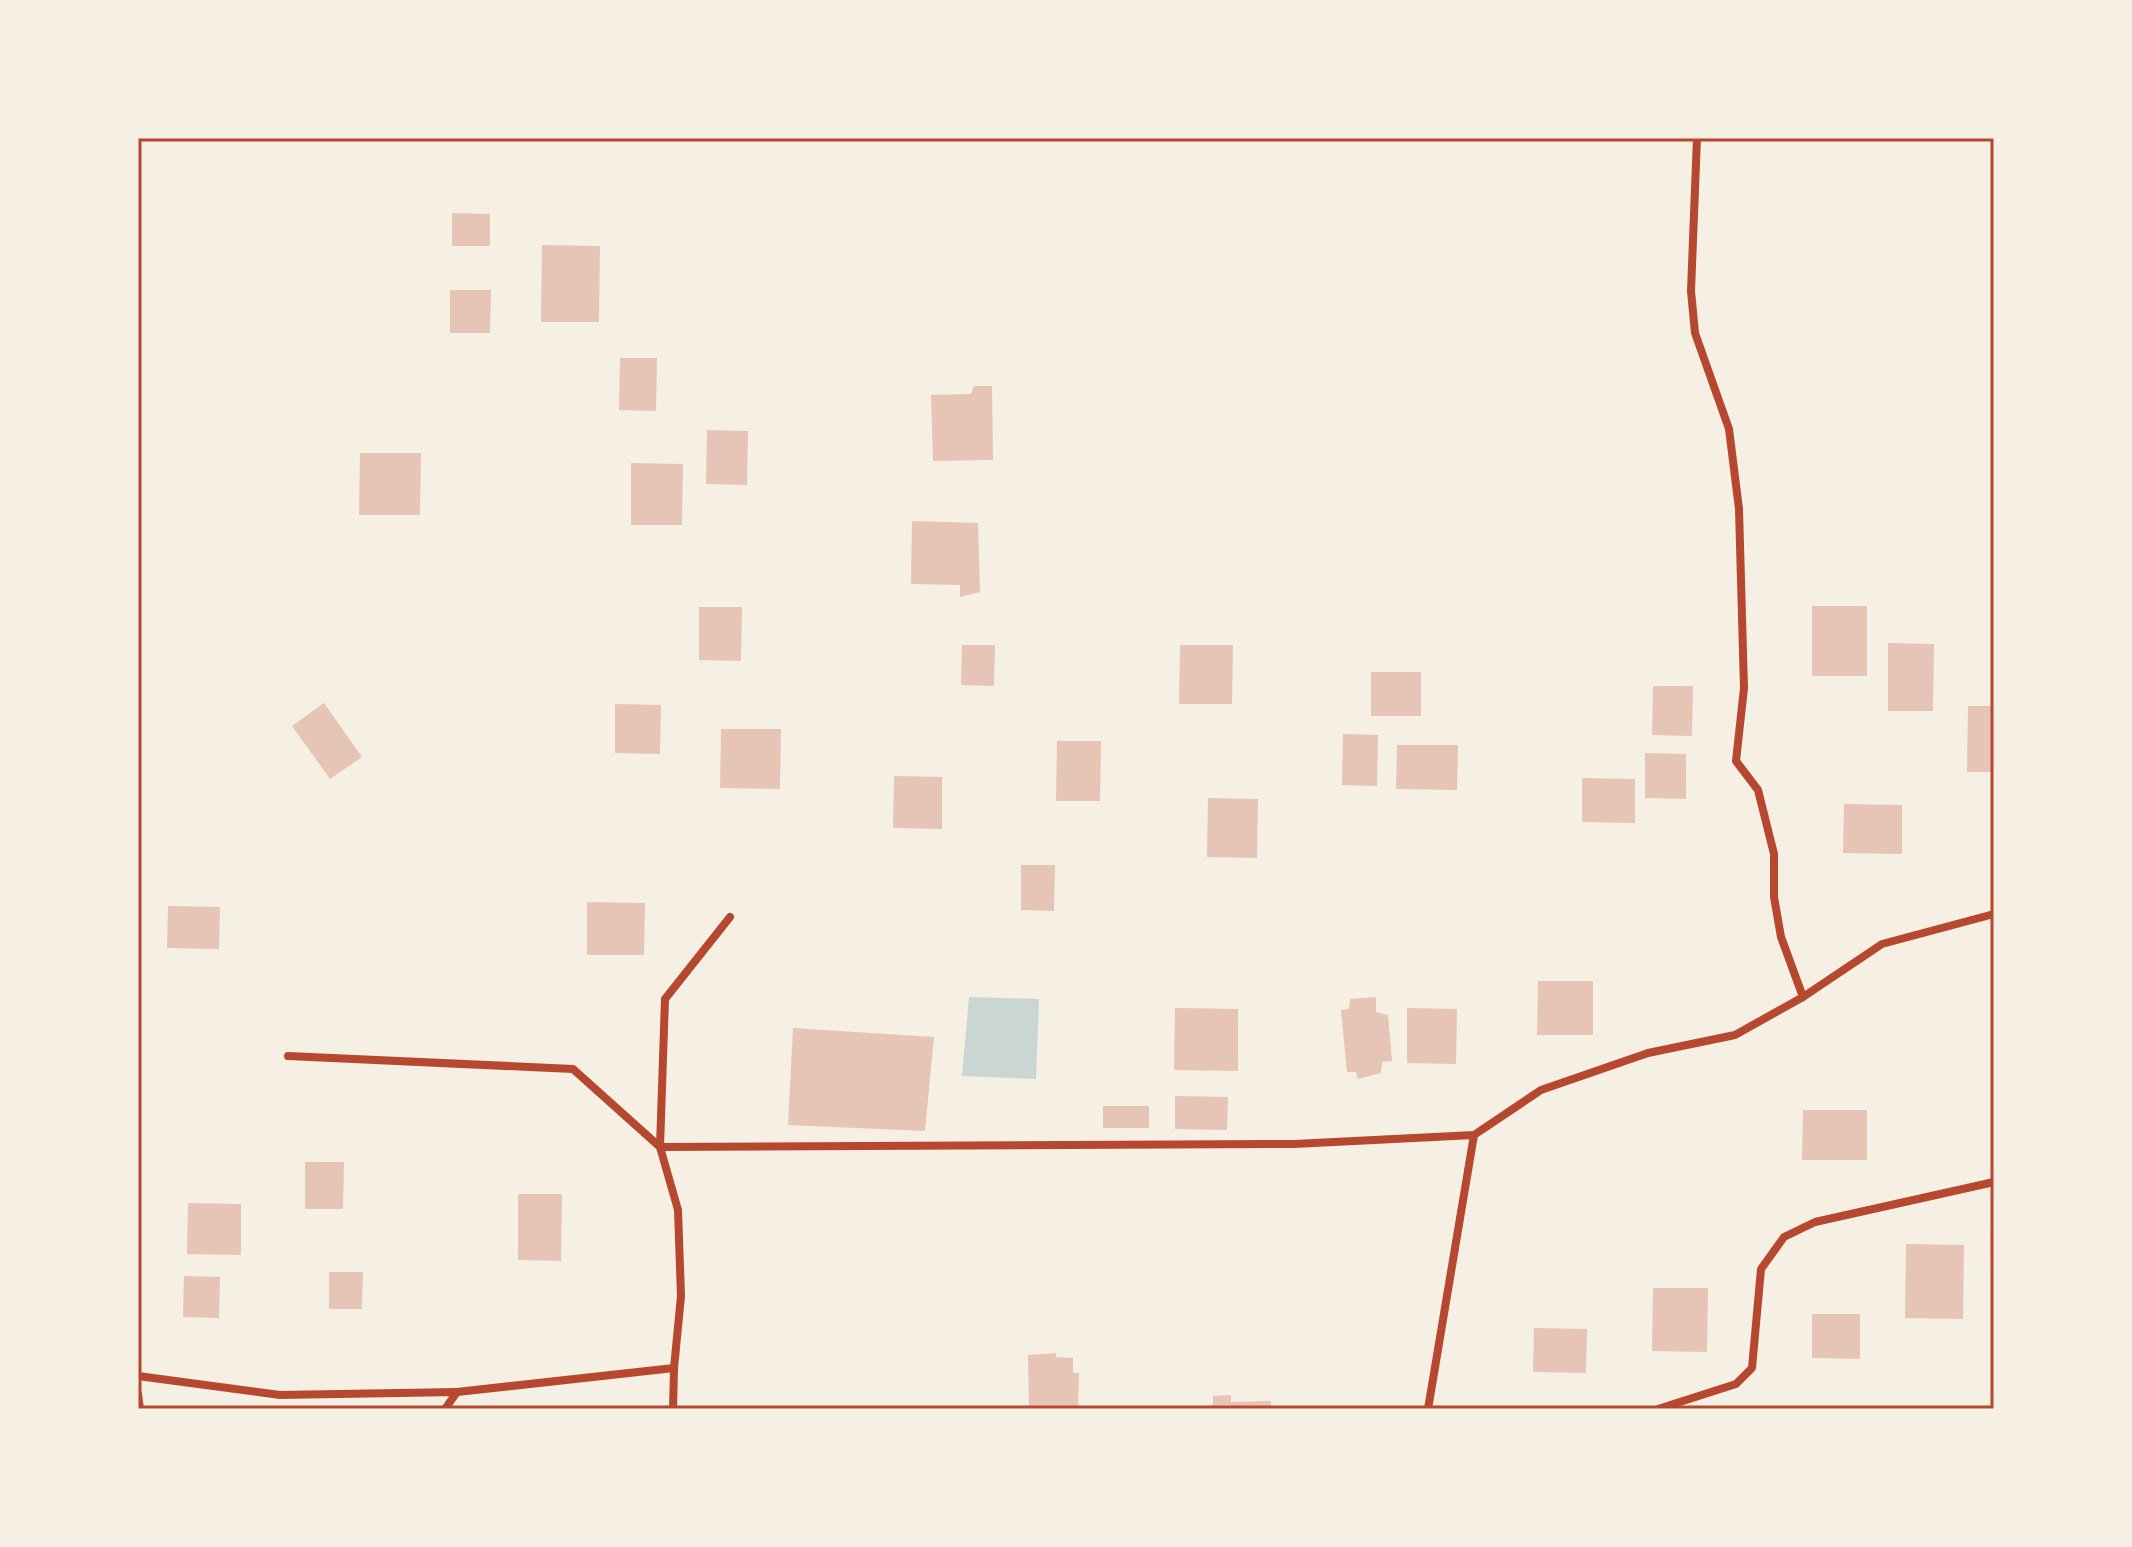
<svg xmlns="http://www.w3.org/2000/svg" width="2132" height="1547" font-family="'DM Sans',sans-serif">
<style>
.water{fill:#c9d6d2}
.building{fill:#e6c5b7}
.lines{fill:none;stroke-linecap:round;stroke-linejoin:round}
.minor{stroke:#b5482f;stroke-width:8}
.neatline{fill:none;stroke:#b5482f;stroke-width:3}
</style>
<rect width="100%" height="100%" fill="#f6efe4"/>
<polygon class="water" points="969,997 1039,999 1036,1079 962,1076"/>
<g class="building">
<polygon points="452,213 490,214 490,246 452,246"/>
<polygon points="542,245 600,246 599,322 541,322"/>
<polygon points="450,290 491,290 490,333 450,333"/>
<polygon points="620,358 657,358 656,411 619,410"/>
<polygon points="974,386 992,386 993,460 933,461 931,395 971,394"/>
<polygon points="707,430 748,431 747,485 706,484"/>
<polygon points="360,453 421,453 420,515 359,515"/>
<polygon points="631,463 683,464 682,525 631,525"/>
<polygon points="912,521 978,523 980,592 960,597 960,585 911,584"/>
<rect x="1812" y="606" width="55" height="70"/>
<polygon points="699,607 742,607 741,661 699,660"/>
<polygon points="1888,643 1934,644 1933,711 1888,711"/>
<polygon points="962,645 995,645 994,686 961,685"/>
<polygon points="1180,645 1233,645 1232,704 1179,704"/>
<rect x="1371" y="672" width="50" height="44"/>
<polygon points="1653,686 1693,686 1692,736 1652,735"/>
<polygon points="324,703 362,757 330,779 292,726"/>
<polygon points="615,704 661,705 660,754 615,753"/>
<polygon points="1968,706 1994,706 1994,772 1967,772"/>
<polygon points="721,729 781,729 780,789 720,788"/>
<polygon points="1343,734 1378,735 1377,786 1342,785"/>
<polygon points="1057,741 1101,741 1100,801 1056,801"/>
<polygon points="1397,745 1458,745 1457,790 1396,789"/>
<polygon points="1645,753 1686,754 1686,799 1645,798"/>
<polygon points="894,776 942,777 942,829 893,828"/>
<polygon points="1582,778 1635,779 1635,823 1582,822"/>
<polygon points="1208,798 1258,799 1257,858 1207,857"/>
<polygon points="1844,804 1902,805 1902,854 1843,853"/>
<polygon points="1021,865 1055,865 1054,911 1021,910"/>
<polygon points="587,902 645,903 644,955 587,955"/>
<polygon points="168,906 220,907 219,949 167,948"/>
<polygon points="1538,981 1593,981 1593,1035 1537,1035"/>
<polygon points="1376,997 1376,1012 1388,1015 1392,1061 1382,1062 1381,1073 1358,1079 1356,1072 1347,1072 1341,1010 1349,1009 1350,999"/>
<polygon points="1175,1008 1238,1009 1238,1071 1174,1070"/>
<polygon points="1407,1008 1457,1009 1456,1064 1407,1063"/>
<polygon points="793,1028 934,1037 925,1131 788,1125"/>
<polygon points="1175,1096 1228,1097 1227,1130 1175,1129"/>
<rect x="1103" y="1106" width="46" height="22"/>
<polygon points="1803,1110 1867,1110 1867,1160 1802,1160"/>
<polygon points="305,1162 344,1162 343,1209 305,1209"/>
<polygon points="518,1194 562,1194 561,1261 518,1260"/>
<polygon points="188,1203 241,1204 241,1255 187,1254"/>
<polygon points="1990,1229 1994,1230 1994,1272 1991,1272"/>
<polygon points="1906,1244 1964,1245 1963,1319 1905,1318"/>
<polygon points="329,1272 363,1272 362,1309 329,1309"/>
<polygon points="184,1276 220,1277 219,1318 183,1317"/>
<polygon points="1653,1288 1708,1288 1707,1352 1652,1351"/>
<polygon points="1812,1314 1860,1314 1860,1359 1812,1358"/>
<polygon points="1534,1328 1587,1329 1586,1373 1533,1372"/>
<polygon points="1056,1353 1056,1357 1073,1358 1073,1373 1079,1373 1078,1407 1074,1409 1029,1409 1028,1355"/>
<polygon points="1231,1395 1231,1402 1271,1401 1271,1409 1213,1409 1213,1396"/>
</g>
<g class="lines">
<g class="minor">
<polyline points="1697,138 1691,291 1695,333 1729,429 1739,509 1744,688 1736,761 1758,790 1774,854 1774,897 1781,937 1803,997 1882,944 1994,914"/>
<polyline points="288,1056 573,1069 660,1147 1294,1144 1474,1135"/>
<polyline points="138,1376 280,1395 457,1392 445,1409"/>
<polyline points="457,1392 674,1368 681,1296 678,1210 660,1147 665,999 730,917"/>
<polyline points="138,1394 140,1409"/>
<polyline points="673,1409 674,1368"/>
<polyline points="1428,1409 1474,1135 1541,1090 1648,1053 1735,1035 1803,997"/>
<polyline points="1658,1409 1736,1384 1752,1368 1761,1269 1784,1237 1815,1222 1994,1182"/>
</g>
</g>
<rect width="2132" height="1547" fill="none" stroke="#f6efe4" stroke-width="280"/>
<rect x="140" y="140" width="1852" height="1267" class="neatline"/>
</svg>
